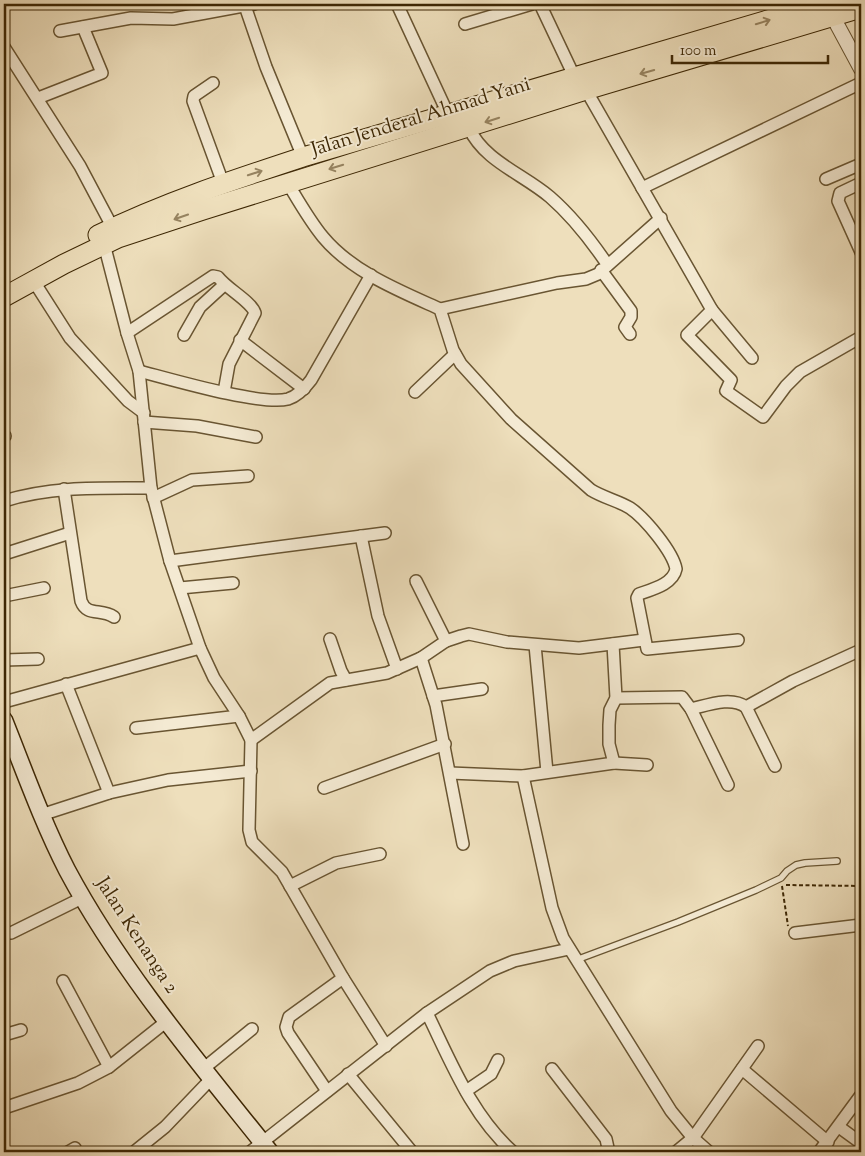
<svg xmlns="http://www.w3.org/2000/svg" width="865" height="1156" font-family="'Sorts Mill Goudy',serif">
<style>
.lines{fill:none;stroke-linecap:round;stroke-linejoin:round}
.service-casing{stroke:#695532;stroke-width:8}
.minor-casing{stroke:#695532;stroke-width:14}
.tertiary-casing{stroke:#695532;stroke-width:16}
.secondary-casing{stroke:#3d2704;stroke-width:19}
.trunk-casing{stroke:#3d2704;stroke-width:21}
.path{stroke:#3d2704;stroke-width:2;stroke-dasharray:4 2.5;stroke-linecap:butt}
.service{stroke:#f4ead3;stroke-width:5.5}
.minor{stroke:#f4ead3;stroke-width:11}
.tertiary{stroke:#f4ead3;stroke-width:14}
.secondary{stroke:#f4ead3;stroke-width:16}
.trunk{stroke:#eedfbc;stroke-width:19}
.oneway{stroke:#968360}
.labels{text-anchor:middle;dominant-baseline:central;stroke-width:4;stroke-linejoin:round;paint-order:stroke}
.street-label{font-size:20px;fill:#3d2704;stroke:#f4ead3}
</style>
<rect width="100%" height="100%" fill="#eedfbc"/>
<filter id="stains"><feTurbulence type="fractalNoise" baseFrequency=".004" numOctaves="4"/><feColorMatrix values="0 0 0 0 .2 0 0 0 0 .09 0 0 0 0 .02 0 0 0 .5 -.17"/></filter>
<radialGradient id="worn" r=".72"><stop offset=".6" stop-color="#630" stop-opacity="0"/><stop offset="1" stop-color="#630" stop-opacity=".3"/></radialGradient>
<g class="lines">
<defs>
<polyline id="service" points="576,960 678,922 756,890 781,878 787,871 796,865 805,863 837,861"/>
<g id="minor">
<polyline points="397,4 448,114"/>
<polyline points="540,4 575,78"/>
<polyline points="245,6 266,67 303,157"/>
<polyline points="465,24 532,4"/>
<polyline points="60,31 131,18 173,19 254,4"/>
<polyline points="4,47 80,166 115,232"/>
<polyline points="213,83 194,96 193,101 223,183"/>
<polyline points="586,90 712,310 687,335 731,380 726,391 763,417 786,386 800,372 861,337"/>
<polyline points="38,98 102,73 83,27"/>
<path d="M469,128C484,161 523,174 550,197C573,217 590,239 607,264"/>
<polyline points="826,179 861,164"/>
<path d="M287,182C298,200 309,220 323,237C352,272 400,291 440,309L453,350L461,364L511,419L591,490C604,498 619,501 630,508C645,518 673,552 676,569C673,584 653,589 639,594L637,598L647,649L738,640"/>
<polyline points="861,183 840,193 838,201 861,252"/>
<polyline points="642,188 861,83"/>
<polyline points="103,240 127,333 139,371 151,488 170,561 200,648 214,678 239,716 251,740 249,830 252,842 282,872 343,978 386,1046"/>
<polyline points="601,270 631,311 631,317 625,327 630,334"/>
<polyline points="33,280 70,338 128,401 144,413"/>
<polyline points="440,309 557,283 586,279 598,274 661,218"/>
<polyline points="712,310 752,358"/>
<path d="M127,333L213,276L218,277C227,289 251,301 255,313L229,364L224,392"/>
<polyline points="184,335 200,307 224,285"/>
<polyline points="240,340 304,389"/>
<path d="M139,371C170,379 261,406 288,399C298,396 305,388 311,380L371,275"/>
<polyline points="415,392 455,354"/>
<polyline points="144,422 197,426 256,437"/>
<polyline points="4,437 5,436"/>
<path d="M64,489L81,601C87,617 101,608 114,617"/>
<polyline points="153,498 192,480 248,476"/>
<path d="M4,501C52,486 101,488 151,488"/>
<polyline points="361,536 378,616 397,669"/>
<polyline points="4,554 70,533"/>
<polyline points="170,561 385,533"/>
<polyline points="416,581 446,641"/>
<polyline points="180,588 233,583"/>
<polyline points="4,596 44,588"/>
<polyline points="330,639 341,671 346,680"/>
<polyline points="535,645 547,772"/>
<polyline points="421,658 436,705 463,844"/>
<polyline points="4,660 38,659"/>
<polyline points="66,684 109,793"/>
<polyline points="433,696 482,689"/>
<polyline points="616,698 682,697 691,709 728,785"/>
<polyline points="4,702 200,648"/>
<polyline points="746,707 793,681 861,650"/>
<path d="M691,709C708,705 731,696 746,707L775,766"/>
<polyline points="136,728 239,716"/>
<polyline points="251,740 330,683 387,673 421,658 446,641 461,636 469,634 507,642 579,648 644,640"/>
<polyline points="614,763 647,765"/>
<polyline points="450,773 523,776 614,763 609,744 609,725 610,710 616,698 613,644"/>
<polyline points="523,776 552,908 563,938 671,1111 693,1138 709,1152"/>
<polyline points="324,788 445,744"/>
<polyline points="41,815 109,793 168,780 251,771"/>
<polyline points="290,886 336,863 380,854"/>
<polyline points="11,933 84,897"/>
<polyline points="795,933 861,925"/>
<polyline points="63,981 109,1067"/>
<path d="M427,1013C451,1062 472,1116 513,1152"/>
<polyline points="4,1035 21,1030"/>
<polyline points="203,1069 252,1029"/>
<polyline points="552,1069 606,1139 608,1148 606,1152"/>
<polyline points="742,1069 828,1142"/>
<polyline points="348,1074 412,1152"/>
<polyline points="327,1091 288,1033 286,1027 289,1017 343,978"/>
<polyline points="466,1091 491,1074 498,1060"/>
<polyline points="4,1108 78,1083 109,1067 167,1021"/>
<polyline points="839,1127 861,1143"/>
<polyline points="68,1152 75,1148"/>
<polyline points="134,1152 165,1127 210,1080"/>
<polyline points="250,1152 427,1013 490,971 514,961 569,949"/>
<polyline points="676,1152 693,1138 758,1046"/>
<polyline points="819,1152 861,1095"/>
</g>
<polyline id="tertiary" points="833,17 861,69"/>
<path id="secondary" d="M4,720C24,770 42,821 67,870C121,971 199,1063 270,1152"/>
<g id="trunk">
<path d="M98,235C163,203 233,180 303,157L822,4"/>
<polyline points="4,297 64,264 118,238 203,210 586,90 861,8"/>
</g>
</defs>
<use href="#service" class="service-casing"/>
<use href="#minor" class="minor-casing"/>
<use href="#tertiary" class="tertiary-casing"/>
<use href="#secondary" class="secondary-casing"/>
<use href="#trunk" class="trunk-casing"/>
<g class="path">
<polyline points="786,885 861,886"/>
<polyline points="782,886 788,926"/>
</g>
<use href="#service" class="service"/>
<use href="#minor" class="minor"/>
<use href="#tertiary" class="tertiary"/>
<use href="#secondary" class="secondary"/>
<use href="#trunk" class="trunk"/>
</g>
<defs><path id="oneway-shaft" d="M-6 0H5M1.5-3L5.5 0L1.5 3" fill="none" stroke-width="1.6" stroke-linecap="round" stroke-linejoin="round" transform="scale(1.25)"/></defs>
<g class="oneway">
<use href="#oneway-shaft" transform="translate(763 22) rotate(-17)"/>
<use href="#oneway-shaft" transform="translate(647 72) rotate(164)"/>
<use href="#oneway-shaft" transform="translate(492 120) rotate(162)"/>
<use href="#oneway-shaft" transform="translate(336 167) rotate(163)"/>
<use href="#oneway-shaft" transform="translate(255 173) rotate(-18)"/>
<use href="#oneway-shaft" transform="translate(181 217) rotate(161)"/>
</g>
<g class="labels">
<g class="street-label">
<text transform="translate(421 118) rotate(-17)">Jalan Jenderal Ahmad Yani</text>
<text transform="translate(136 936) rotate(57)">Jalan Kenanga 2</text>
</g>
</g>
<rect width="865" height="1156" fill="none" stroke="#eedfbc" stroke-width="20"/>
<rect x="5" y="5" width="855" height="1146" fill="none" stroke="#3d2704" stroke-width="2.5"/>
<rect x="10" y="10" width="845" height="1136" fill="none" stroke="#3d2704"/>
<path d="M672 55v8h156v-8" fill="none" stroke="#3d2704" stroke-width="2.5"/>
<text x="680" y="55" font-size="15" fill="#3d2704" stroke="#f4ead3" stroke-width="4" paint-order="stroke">100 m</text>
<rect width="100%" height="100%" filter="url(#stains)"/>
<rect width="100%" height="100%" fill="url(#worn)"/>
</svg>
